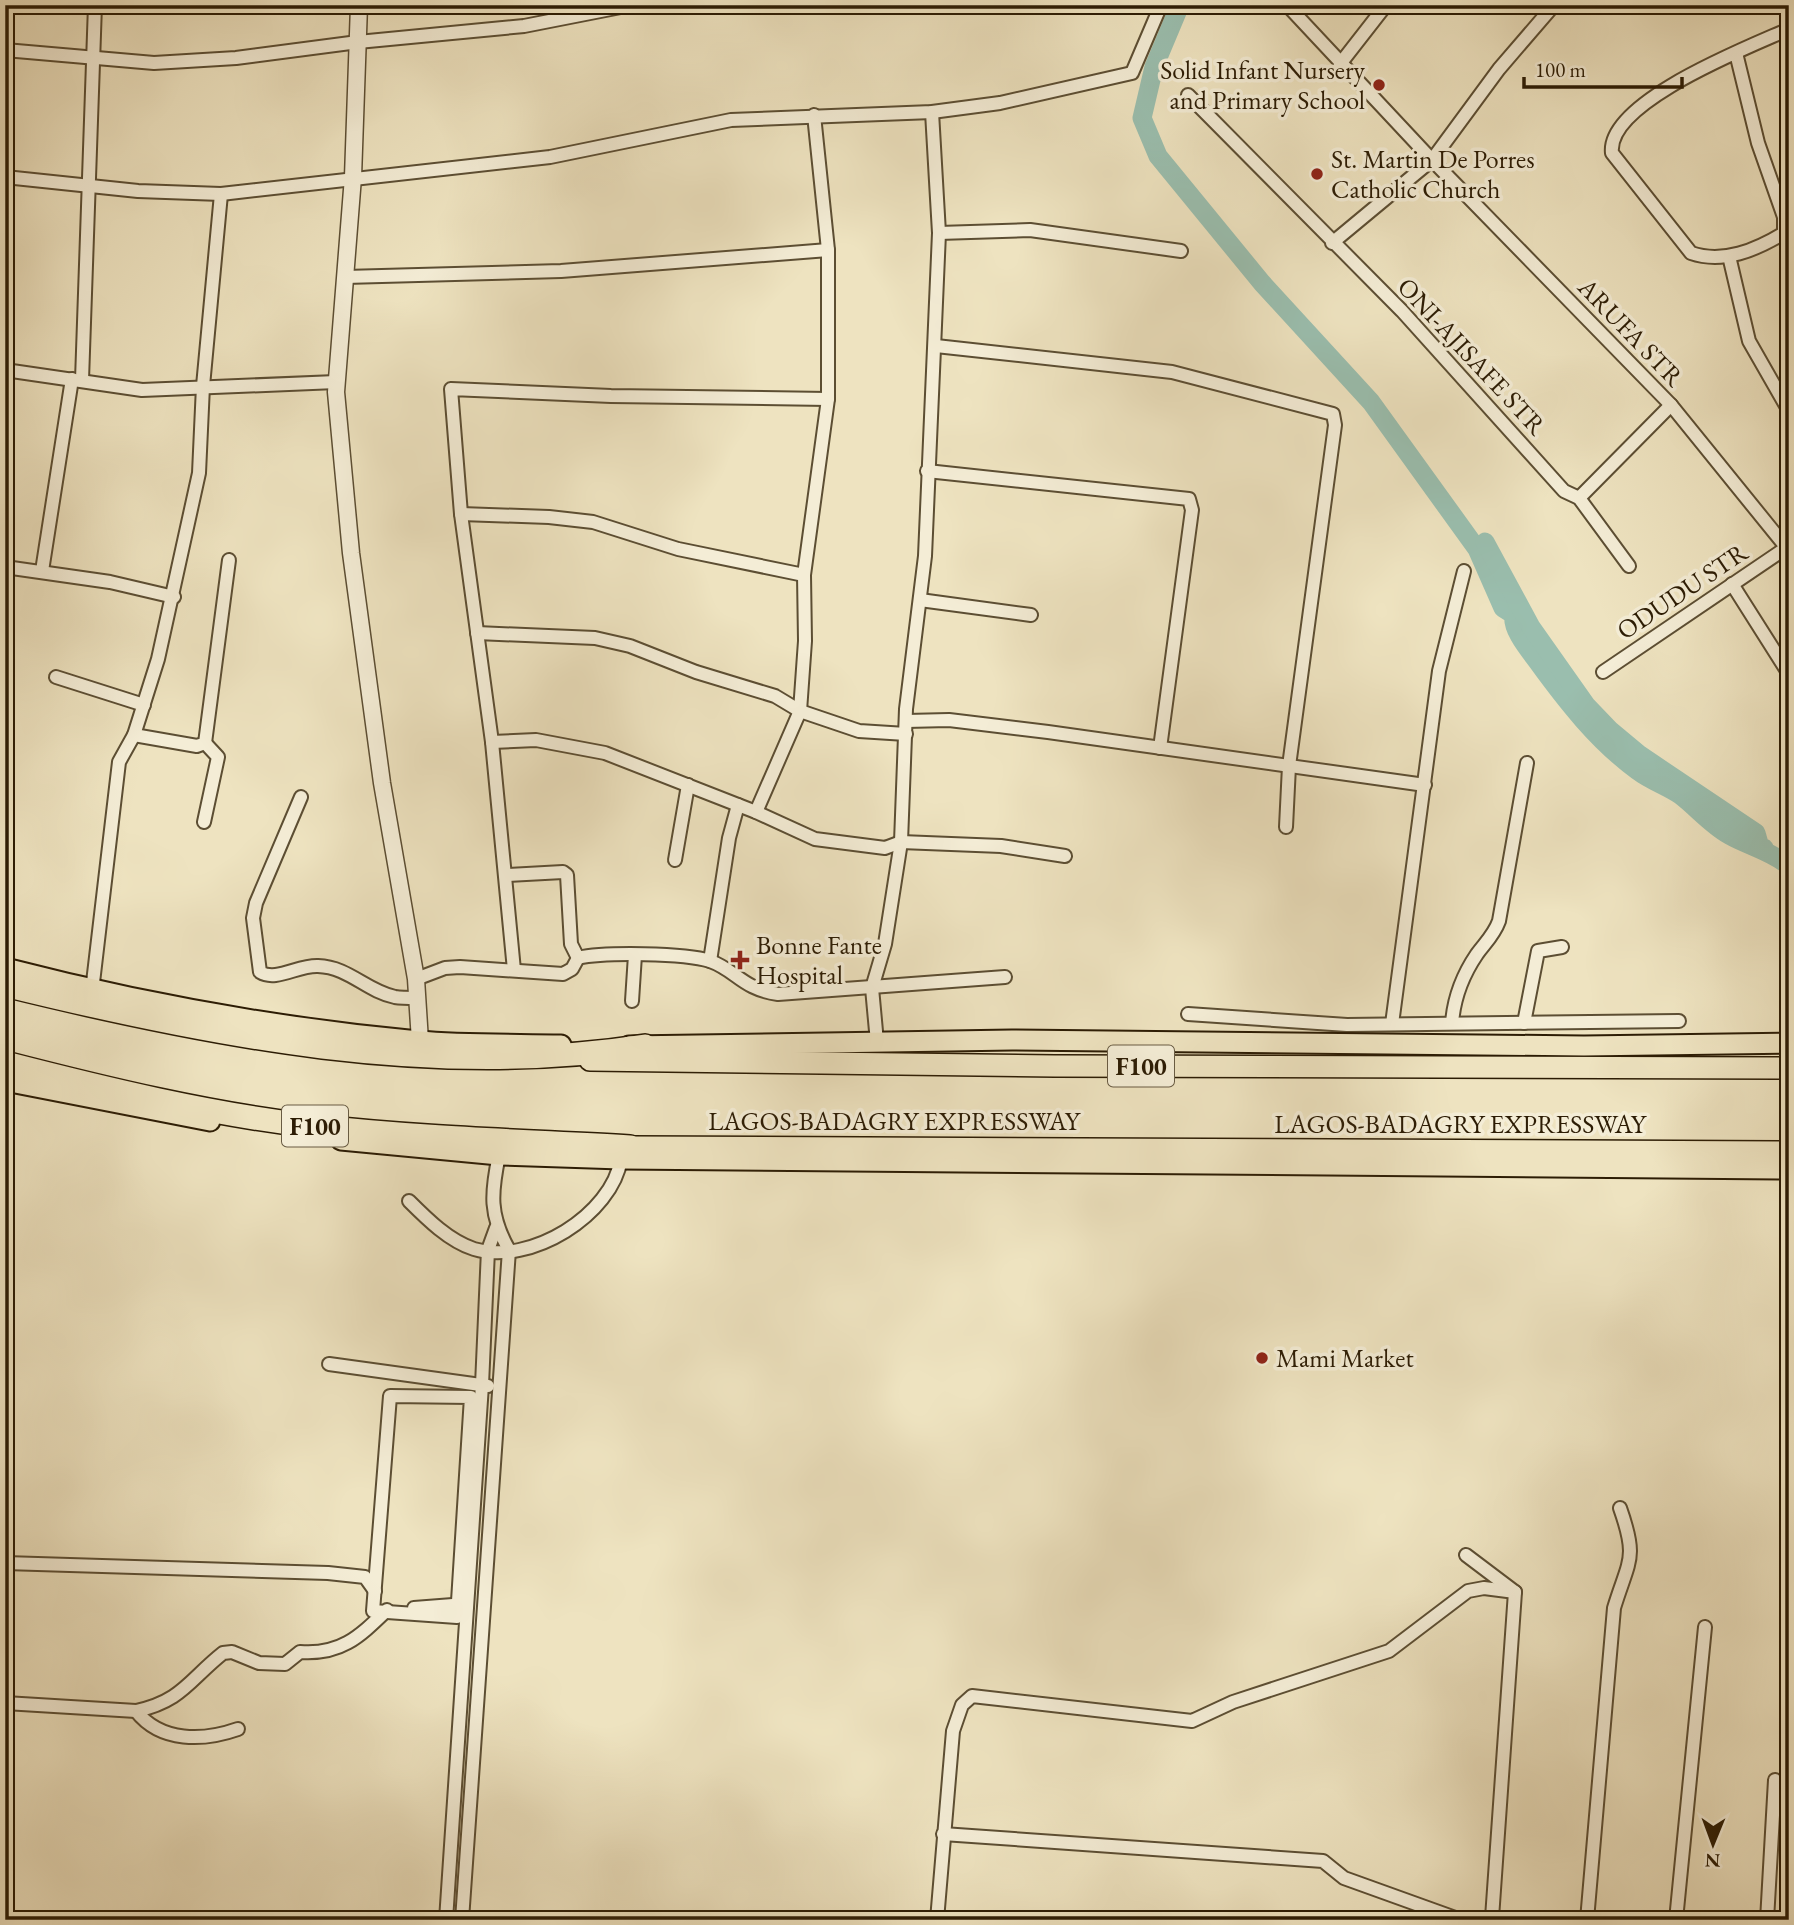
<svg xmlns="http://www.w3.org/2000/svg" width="1794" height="1925" font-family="'EB Garamond',serif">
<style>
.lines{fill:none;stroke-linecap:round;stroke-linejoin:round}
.river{stroke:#9abeae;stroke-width:19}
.minor-casing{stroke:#5c4e33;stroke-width:16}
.tertiary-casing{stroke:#5c4e33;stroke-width:19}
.primary-casing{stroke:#2c1c04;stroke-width:23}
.trunk-casing{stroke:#2c1c04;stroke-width:24}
.motorway-casing{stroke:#2c1c04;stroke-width:26}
.minor{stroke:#f4edd6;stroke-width:12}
.tertiary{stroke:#f4edd6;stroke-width:16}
.primary{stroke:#eee3c0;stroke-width:19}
.trunk{stroke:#eee3c0;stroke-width:21}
.motorway{stroke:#eee3c0;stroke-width:23}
.poi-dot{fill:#8f2418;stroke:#f4edd6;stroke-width:2.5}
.labels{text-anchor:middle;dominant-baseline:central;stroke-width:7;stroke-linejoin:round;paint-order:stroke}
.shield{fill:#f4edd6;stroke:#685b43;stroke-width:2}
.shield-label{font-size:24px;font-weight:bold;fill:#2c1c04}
.poi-label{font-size:26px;fill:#2c1c04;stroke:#f4edd6;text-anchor:start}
.street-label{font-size:26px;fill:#2c1c04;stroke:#f4edd6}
</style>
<rect width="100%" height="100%" fill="#eee3c0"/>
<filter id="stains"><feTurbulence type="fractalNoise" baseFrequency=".00286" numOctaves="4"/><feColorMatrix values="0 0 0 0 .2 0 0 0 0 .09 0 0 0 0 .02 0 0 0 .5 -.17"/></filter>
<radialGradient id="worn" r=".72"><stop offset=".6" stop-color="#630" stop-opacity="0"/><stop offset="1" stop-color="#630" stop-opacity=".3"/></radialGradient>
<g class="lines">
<g class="river">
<path d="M1180,5L1154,67L1142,118L1158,156L1262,283L1371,402L1477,549L1503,608L1514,615C1511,629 1529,650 1537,661C1566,701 1598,742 1638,771C1651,781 1667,786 1680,795C1696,807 1711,825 1729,835C1748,846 1771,851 1789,866"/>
<polyline points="1485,542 1531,627 1586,705 1610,730 1640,755 1756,833 1760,847 1764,848"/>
</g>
<defs>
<g id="minor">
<polyline points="1287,5 1432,160 1671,405 1786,547"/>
<polyline points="5,50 154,63 236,58 358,42 524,26 631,5"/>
<path d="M1736,53L1758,143L1784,217V233C1756,250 1723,264 1691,253L1612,153C1606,102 1749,47 1789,29"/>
<polyline points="1340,64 1386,5"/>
<polyline points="1188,95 1402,311 1564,491 1579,498 1629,566"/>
<polyline points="5,177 138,191 221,194 550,157 731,120 932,112 1000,103 1132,73 1161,5"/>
<polyline points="939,233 1030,230 1181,251"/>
<polyline points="1332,243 1432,160 1499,69 1554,5"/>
<polyline points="1729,256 1749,341 1789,411"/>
<polyline points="345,277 561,271 828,250"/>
<polyline points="936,346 1172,372 1333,414 1335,425 1289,766 1286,827"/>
<polyline points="5,370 142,390 336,382"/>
<polyline points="82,380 95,5"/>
<polyline points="927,471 1189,499 1192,510 1160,748"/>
<polyline points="1579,498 1671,405"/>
<polyline points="461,514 549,517 593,522 678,549 804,575"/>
<polyline points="5,567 110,582 174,597"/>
<polyline points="42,571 72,379"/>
<polyline points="1732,584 1789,674"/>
<polyline points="920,600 1031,615"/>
<polyline points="477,633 595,638 630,646 696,672 775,696 800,711 859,731 906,734"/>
<polyline points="1603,672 1789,546"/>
<polyline points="56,677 144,705"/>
<polyline points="906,721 949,720 1048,732 1425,785"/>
<polyline points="134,735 197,746 205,743 229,560"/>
<polyline points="492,742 536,740 605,753 756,812 815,839 885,848 901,842 1001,846 1065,856"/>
<path d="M301,797L256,903L253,918L260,972C276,982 298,965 318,966C349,967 366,991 395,997C401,998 410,998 417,998"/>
<polyline points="756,812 800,711 805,641 804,575 828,399 828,250 814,115"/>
<polyline points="204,822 218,757 205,743"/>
<polyline points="675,860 688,785"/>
<polyline points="506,875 563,872 567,875 571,944 578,958"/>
<polyline points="710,961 729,838 738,805"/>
<polyline points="514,970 492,742 461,514 451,389 611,396 828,399"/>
<path d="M416,979L445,968L460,967L563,974L572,969L578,958C604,952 685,953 710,961C736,970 742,989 778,994L1005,977"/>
<polyline points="92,991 119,762 134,735 158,659 199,473 203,386 221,194"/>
<polyline points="632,1001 635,955"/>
<polyline points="1188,1014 1347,1025 1679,1021"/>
<path d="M1452,1023C1454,997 1462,976 1477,954C1485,943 1494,935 1499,921L1527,763"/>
<polyline points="1524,1023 1538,951 1562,947"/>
<polyline points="1392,1024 1439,671 1464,571"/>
<polyline points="877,1042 872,988 885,944 901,842 906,709 925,556 939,233 932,112"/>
<path d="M409,1201C427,1219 449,1241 474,1249C530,1266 612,1215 621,1159"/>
<polyline points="329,1364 488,1386"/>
<polygon points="390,1396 471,1397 457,1617 373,1611"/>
<polyline points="1466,1555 1515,1592 1492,1918"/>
<polyline points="5,1563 328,1573 365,1577 375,1591"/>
<polyline points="414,1608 466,1604"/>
<path d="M5,1703L136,1711C182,1701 189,1680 223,1653L232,1652L259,1663L285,1664L300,1652C341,1655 359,1637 387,1610"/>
<path d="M136,1711C161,1743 204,1741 238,1729"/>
<polyline points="943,1834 1323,1861 1344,1878 1458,1919"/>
<polyline points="446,1920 482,1385 488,1250 496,1228"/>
<path d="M462,1920L509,1250C489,1215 491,1193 499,1155"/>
<polyline points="937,1920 953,1731 962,1705 972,1696 1192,1721 1233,1702 1389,1651 1468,1591 1484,1588 1515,1592"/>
<polyline points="1457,1920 1503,1920"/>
<path d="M1587,1920L1614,1608C1629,1559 1638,1559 1620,1508"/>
<polyline points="1676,1920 1705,1627"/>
<polyline points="1767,1920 1775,1780"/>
</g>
<polyline id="tertiary" points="359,5 353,177 336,392 351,553 382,783 416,979 420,1041"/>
<g id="primary">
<path d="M5,968C140,1003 279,1028 418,1041C465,1045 513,1044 561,1045"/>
<polyline points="629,1046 1012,1040 1584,1046 1789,1043"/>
<polyline points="5,1081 210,1121"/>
<polyline points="341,1140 499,1155 621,1159 1789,1169"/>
</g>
<g id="trunk">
<polyline points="590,1060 1055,1066 1789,1068"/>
<polyline points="630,1147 1789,1152"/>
</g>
<g id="motorway">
<path d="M5,985C212,1036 432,1079 645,1046"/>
<path d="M5,1063C106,1089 209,1114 312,1126C417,1138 524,1141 630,1147"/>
</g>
</defs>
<use href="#minor" class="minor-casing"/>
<use href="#tertiary" class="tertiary-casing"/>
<use href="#primary" class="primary-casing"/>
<use href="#trunk" class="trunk-casing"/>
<use href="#motorway" class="motorway-casing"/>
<use href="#minor" class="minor"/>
<use href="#tertiary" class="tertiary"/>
<use href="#primary" class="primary"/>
<use href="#trunk" class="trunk"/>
<use href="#motorway" class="motorway"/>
</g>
<g class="poi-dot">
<circle cx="1379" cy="85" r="7"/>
<circle cx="1317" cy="174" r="7"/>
<path d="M736.5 949.5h7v7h7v7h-7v7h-7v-7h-7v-7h7z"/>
<circle cx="1262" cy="1358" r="7"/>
</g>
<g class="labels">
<g class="shield">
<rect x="1108" y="1045.5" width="66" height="41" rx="5"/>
<rect x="282" y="1105.5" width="66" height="41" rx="5"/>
</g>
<g class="shield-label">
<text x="1141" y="1066">F100</text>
<text x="315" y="1126">F100</text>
</g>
<g class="poi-label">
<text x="1365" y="70" text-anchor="end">Solid Infant Nursery<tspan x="1365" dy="30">and Primary School</tspan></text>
<text x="1331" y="159">St. Martin De Porres<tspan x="1331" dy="30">Catholic Church</tspan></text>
<text x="756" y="945">Bonne Fante<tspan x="756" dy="30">Hospital</tspan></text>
<text x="1276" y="1358">Mami Market</text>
</g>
<g class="street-label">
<text transform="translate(1631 332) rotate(46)">ARUFA STR</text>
<text transform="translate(1472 356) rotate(47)">ONI-AJISAFE STR</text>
<text transform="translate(1682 591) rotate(-34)">ODUDU STR</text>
<text x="894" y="1121">LAGOS-BADAGRY EXPRESSWAY</text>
<text x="1460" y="1124">LAGOS-BADAGRY EXPRESSWAY</text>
</g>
</g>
<rect width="1794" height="1925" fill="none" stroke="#eee3c0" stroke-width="28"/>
<rect x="7" y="7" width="1780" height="1911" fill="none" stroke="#2c1c04" stroke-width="3.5"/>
<rect x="14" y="14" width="1766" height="1897" fill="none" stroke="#2c1c04" stroke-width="2"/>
<g transform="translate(1713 1844) rotate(181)" stroke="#f4edd6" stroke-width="5" paint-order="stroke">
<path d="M0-5L12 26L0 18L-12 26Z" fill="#2c1c04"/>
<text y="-10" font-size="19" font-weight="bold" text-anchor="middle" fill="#2c1c04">N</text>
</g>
<path d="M1524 77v10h158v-10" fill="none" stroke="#2c1c04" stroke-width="3.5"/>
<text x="1535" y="77" font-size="21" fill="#2c1c04" stroke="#f4edd6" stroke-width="5" paint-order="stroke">100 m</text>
<rect width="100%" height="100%" filter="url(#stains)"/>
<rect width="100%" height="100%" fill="url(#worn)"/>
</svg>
